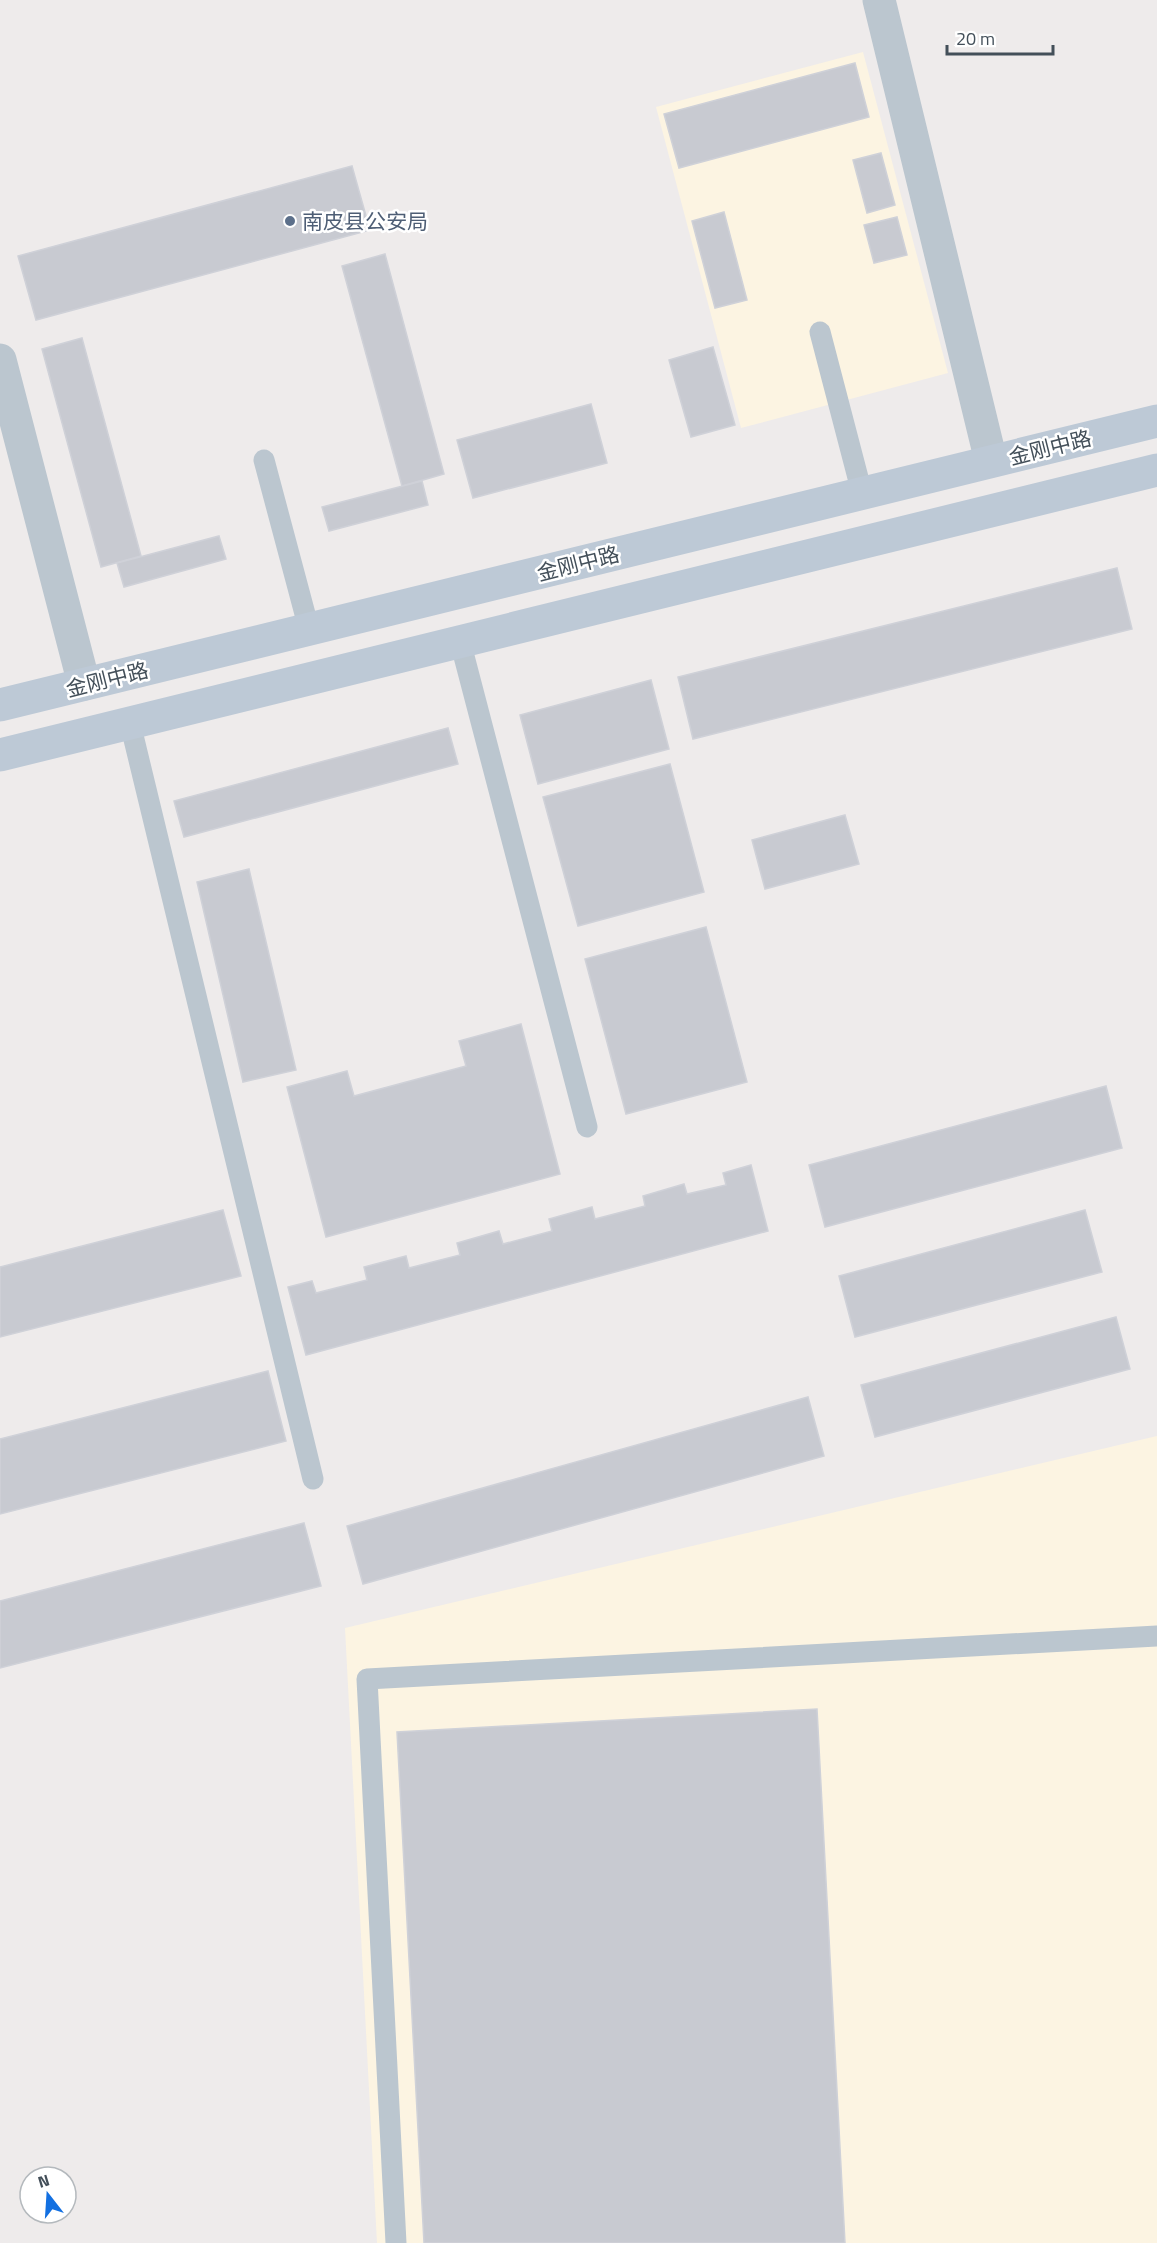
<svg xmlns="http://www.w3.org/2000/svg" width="1157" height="2243" font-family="'Titillium Web','Noto Sans SC',sans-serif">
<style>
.commercial{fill:#fcf4e2}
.building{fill:#c8cad1;stroke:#cfd1d8;stroke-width:1.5}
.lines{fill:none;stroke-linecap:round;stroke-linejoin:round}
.lane{stroke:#bbc6cf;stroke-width:21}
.street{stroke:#bbc6cf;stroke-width:33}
.secondary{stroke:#bdc9d6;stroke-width:33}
.service-dot{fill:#5c6f8a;stroke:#fff;stroke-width:2}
.labels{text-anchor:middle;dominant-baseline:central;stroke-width:5;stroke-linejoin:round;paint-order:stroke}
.service-label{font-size:21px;fill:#4e5e75;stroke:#fff;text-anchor:start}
.street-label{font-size:21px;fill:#434f59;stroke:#fff}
</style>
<rect width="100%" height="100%" fill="#eeebeb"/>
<g class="commercial">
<polygon points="863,52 948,373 741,428 656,107"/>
<polygon points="1157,1436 1157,2243 377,2243 345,1628"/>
</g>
<g class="building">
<polygon points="855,63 869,117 679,168 664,114"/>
<polygon points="881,153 895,205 867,213 853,160"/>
<polygon points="352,166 370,230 36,320 18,256"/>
<polygon points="724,212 747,300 715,308 692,221"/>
<polygon points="897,217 907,255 874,263 864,225"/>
<polygon points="385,254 444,474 402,486 342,266"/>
<polygon points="82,338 141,556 101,567 42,349"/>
<polygon points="713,347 735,425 691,437 669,360"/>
<polygon points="591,404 607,463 473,498 457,440"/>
<polygon points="422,481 428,505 329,531 322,507"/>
<polygon points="219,536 226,559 124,587 117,563"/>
<polygon points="1117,568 1132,629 693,739 678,677"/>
<polygon points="651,680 669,749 538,784 520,715"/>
<polygon points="448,728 458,764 184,837 174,801"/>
<polygon points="670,764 704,892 578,926 543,797"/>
<polygon points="845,815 859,864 765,889 752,840"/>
<polygon points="249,869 296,1070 243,1082 197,882"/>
<polygon points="706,927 747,1082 626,1114 585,959"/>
<polygon points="521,1024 560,1174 326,1237 287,1087 347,1071 354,1096 466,1066 459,1041"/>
<polygon points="1106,1086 1122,1148 825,1227 809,1165"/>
<polygon points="751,1165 768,1231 306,1355 288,1287 312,1281 316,1293 367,1280 364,1267 406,1256 409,1268 460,1255 457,1243 499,1231 503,1244 552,1231 549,1219 592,1207 595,1219 645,1206 643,1196 684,1184 687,1194 726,1185 723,1173"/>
<polygon points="223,1210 241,1276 0,1337 0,1267"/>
<polygon points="1085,1210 1102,1272 855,1337 839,1276"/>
<polygon points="1116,1317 1130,1369 875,1437 861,1385"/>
<polygon points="268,1371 286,1441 0,1514 0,1439"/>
<polygon points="808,1397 824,1456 363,1584 347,1526"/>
<polygon points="304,1523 321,1586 0,1668 0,1601"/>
<polygon points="817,1709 845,2243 424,2243 397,1732"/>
</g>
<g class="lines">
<g class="lane">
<polyline points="820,332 862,493"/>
<polyline points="264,460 309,629"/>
<polyline points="460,641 587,1127"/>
<polyline points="130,723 313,1479"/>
<polyline points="396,2243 367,1679 1157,1636"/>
</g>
<g class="street">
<polyline points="879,0 991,461"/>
<polyline points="0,360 84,684"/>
</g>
<g class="secondary">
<polyline points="0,705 1157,421"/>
<polyline points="0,755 1157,470"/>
</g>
</g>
<circle class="service-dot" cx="290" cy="221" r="6"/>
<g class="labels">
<g class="service-label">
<text x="302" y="221">南皮县公安局</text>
</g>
<g class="street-label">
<text transform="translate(1050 447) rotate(-14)">金刚中路</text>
<text transform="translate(578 563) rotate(-14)">金刚中路</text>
<text transform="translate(107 679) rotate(-14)">金刚中路</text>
</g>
</g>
<g transform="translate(48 2195) rotate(343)"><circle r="28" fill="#ffffff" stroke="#b4b9bd" stroke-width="1.5"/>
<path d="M0-4.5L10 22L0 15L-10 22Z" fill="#1370e1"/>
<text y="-9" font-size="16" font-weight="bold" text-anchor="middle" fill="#434f59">N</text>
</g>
<path d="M947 45v9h106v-9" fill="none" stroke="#434f59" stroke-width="3"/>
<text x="956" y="45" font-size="18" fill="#434f59" stroke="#ffffff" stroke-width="4.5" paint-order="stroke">20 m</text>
</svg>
